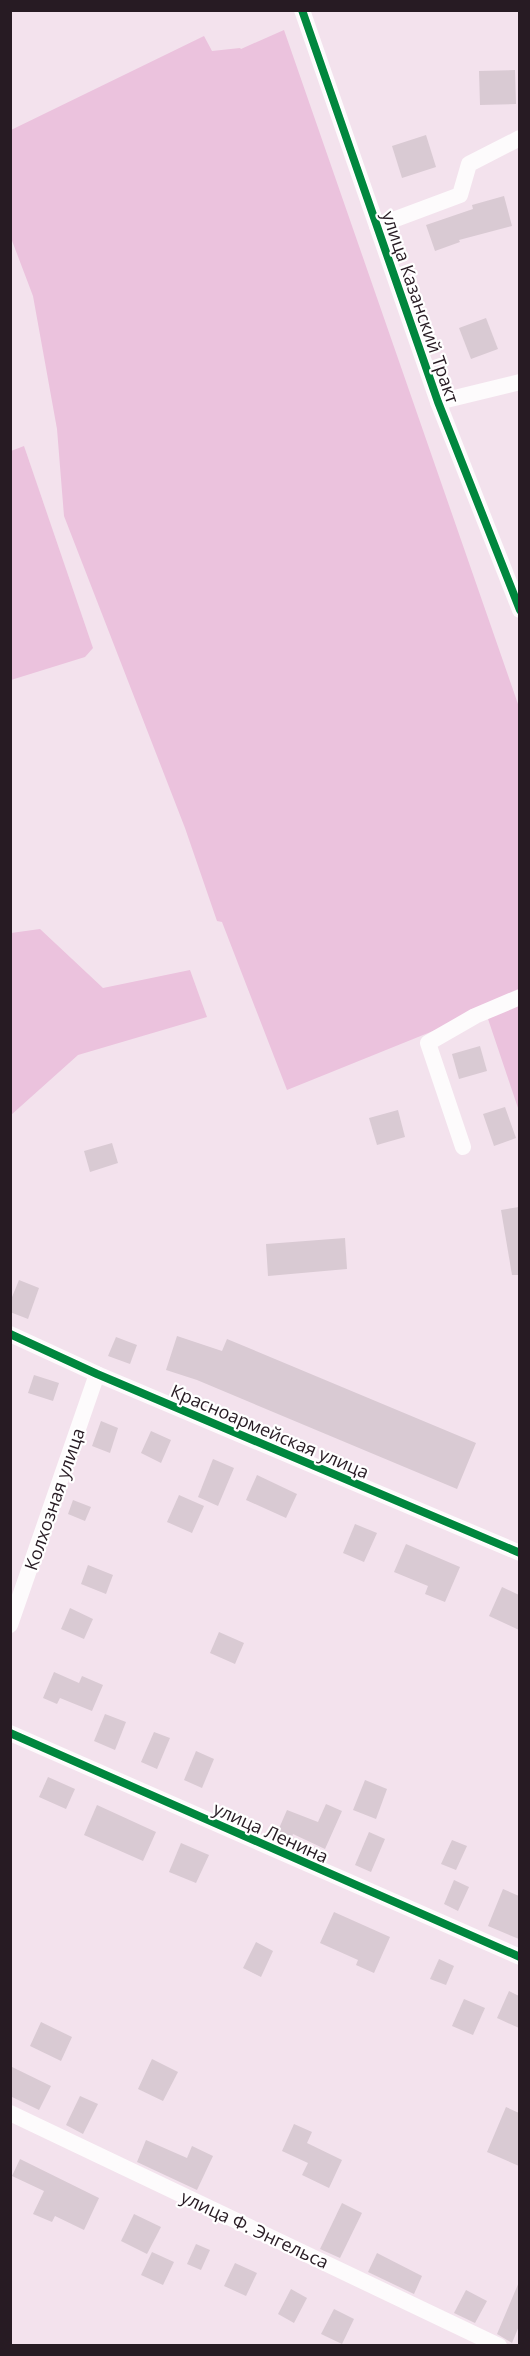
<svg xmlns="http://www.w3.org/2000/svg" width="530" height="2356" font-family="'Open Sans',sans-serif">
<style>
.green{fill:#ebc2dd}
.building{fill:#d9cad3}
.lines{fill:none;stroke-linecap:round;stroke-linejoin:round}
.minor{stroke:#fdfbfc;stroke-width:16}
.cycleway-casing{stroke:#fff;stroke-width:11}
.cycleway{stroke:#00873e;stroke-width:8}
.labels{text-anchor:middle;dominant-baseline:central;stroke-width:4.5;stroke-linejoin:round;paint-order:stroke}
.street-label{font-size:18px;fill:#271b23;stroke:#fff}
</style>
<rect width="100%" height="100%" fill="#f3e2ed"/>
<g class="green">
<polygon points="284,30 519,707 519,1111 485,1010 287,1090 222,922 217,921 185,828 64,516 57,429 33,296 11,238 11,130 204,36 212,51 240,48 241,49"/>
<polygon points="24,446 93,648 85,657 11,680 11,451"/>
<polygon points="40,929 103,988 190,970 207,1017 78,1055 11,1115 11,933"/>
</g>
<g class="building">
<polygon points="515,70 516,104 480,105 479,71"/>
<polygon points="426,135 436,167 402,178 392,146"/>
<polygon points="504,196 512,226 459,240 460,242 435,251 426,225 473,209 472,205"/>
<polygon points="486,318 498,349 471,359 459,328"/>
<polygon points="480,1046 487,1071 459,1079 452,1054"/>
<polygon points="505,1107 516,1138 494,1146 483,1114"/>
<polygon points="398,1110 405,1137 377,1145 369,1118"/>
<polygon points="112,1143 118,1163 90,1172 84,1151"/>
<polygon points="519,1207 519,1275 512,1275 501,1210"/>
<polygon points="345,1238 347,1269 268,1276 266,1244"/>
<polygon points="19,1280 39,1288 28,1319 10,1312 10,1302"/>
<polygon points="177,1336 222,1351 227,1339 476,1443 457,1489 197,1380 166,1370"/>
<polygon points="116,1337 137,1345 130,1364 108,1356"/>
<polygon points="34,1375 59,1383 53,1401 28,1393"/>
<polygon points="101,1421 118,1428 110,1453 92,1446"/>
<polygon points="151,1431 171,1440 161,1463 141,1453"/>
<polygon points="213,1459 234,1468 218,1506 198,1497"/>
<polygon points="257,1475 297,1494 286,1518 246,1500"/>
<polygon points="179,1495 204,1506 192,1533 167,1522"/>
<polygon points="73,1500 91,1507 85,1521 68,1514"/>
<polygon points="355,1524 377,1533 364,1562 343,1553"/>
<polygon points="406,1544 460,1567 445,1602 425,1594 428,1586 394,1572"/>
<polygon points="88,1565 113,1575 106,1594 81,1584"/>
<polygon points="502,1587 519,1595 519,1630 489,1616"/>
<polygon points="70,1608 93,1619 84,1639 61,1629"/>
<polygon points="219,1632 244,1643 235,1664 210,1653"/>
<polygon points="54,1672 79,1683 82,1676 103,1685 92,1711 60,1698 57,1704 43,1698"/>
<polygon points="105,1714 126,1722 115,1750 94,1741"/>
<polygon points="154,1732 170,1738 157,1769 141,1762"/>
<polygon points="196,1751 214,1759 202,1788 184,1780"/>
<polygon points="48,1777 75,1789 66,1809 39,1797"/>
<polygon points="365,1780 387,1789 376,1819 353,1810"/>
<polygon points="326,1804 342,1811 325,1849 293,1834 291,1839 277,1833 287,1810 318,1822"/>
<polygon points="97,1805 156,1832 143,1861 84,1835"/>
<polygon points="369,1832 385,1839 371,1872 355,1865"/>
<polygon points="452,1840 467,1846 456,1870 441,1864"/>
<polygon points="181,1843 209,1855 196,1883 169,1872"/>
<polygon points="454,1880 469,1887 458,1911 444,1904"/>
<polygon points="503,1889 519,1896 519,1939 488,1926"/>
<polygon points="334,1912 390,1937 374,1973 356,1965 358,1960 320,1943"/>
<polygon points="256,1942 273,1951 261,1977 243,1968"/>
<polygon points="439,1959 454,1966 446,1985 430,1979"/>
<polygon points="509,1991 519,1996 519,2028 497,2018"/>
<polygon points="464,1999 485,2008 473,2035 452,2026"/>
<polygon points="41,2022 72,2037 61,2061 30,2046"/>
<polygon points="152,2059 178,2072 163,2101 138,2089"/>
<polygon points="10,2066 51,2086 39,2110 10,2096"/>
<polygon points="80,2096 98,2104 83,2134 66,2125"/>
<polygon points="506,2107 519,2113 519,2166 487,2152"/>
<polygon points="294,2124 312,2132 307,2143 342,2160 329,2188 302,2175 308,2163 282,2151"/>
<polygon points="146,2140 187,2158 192,2146 213,2156 197,2190 137,2162"/>
<polygon points="20,2159 99,2198 84,2230 55,2216 52,2222 33,2214 44,2191 12,2176"/>
<polygon points="342,2203 362,2213 340,2258 320,2249"/>
<polygon points="134,2214 161,2227 147,2254 121,2241"/>
<polygon points="196,2244 210,2250 201,2270 187,2264"/>
<polygon points="152,2252 174,2262 163,2285 141,2275"/>
<polygon points="377,2253 422,2276 414,2294 368,2272"/>
<polygon points="235,2263 257,2273 246,2296 224,2286"/>
<polygon points="519,2282 519,2326 512,2343 497,2334"/>
<polygon points="291,2289 307,2298 294,2323 278,2314"/>
<polygon points="466,2290 487,2301 475,2323 454,2313"/>
<polygon points="334,2309 354,2319 342,2344 321,2334"/>
</g>
<g class="lines">
<g class="minor">
<polyline points="302,10 438,402 520,610"/>
<polyline points="377,226 460,195 469,164 520,138"/>
<polyline points="438,402 520,382"/>
<polyline points="463,1147 428,1043 475,1016 520,997"/>
<polyline points="10,1334 97,1374 520,1553"/>
<polyline points="10,1625 97,1374"/>
<polyline points="10,1733 520,1957"/>
<polyline points="10,2113 499,2346"/>
</g>
<defs>
<g id="cycleway">
<polyline points="302,10 438,402 520,610"/>
<polyline points="10,1334 97,1374 520,1553"/>
<polyline points="10,1733 520,1957"/>
</g>
</defs>
<use href="#cycleway" class="cycleway-casing"/>
<use href="#cycleway" class="cycleway"/>
</g>
<g class="labels">
<g class="street-label">
<text transform="translate(421 307) rotate(71)">улица Казанский Тракт</text>
<text transform="translate(270 1431) rotate(23)">Красноармейская улица</text>
<text transform="translate(54 1499) rotate(-71)">Колхозная улица</text>
<text transform="translate(271 1832) rotate(24)">улица Ленина</text>
<text transform="translate(255 2229) rotate(25)">улица Ф. Энгельса</text>
</g>
</g>
<rect width="530" height="2356" fill="none" stroke="#271b23" stroke-width="24"/>
</svg>
